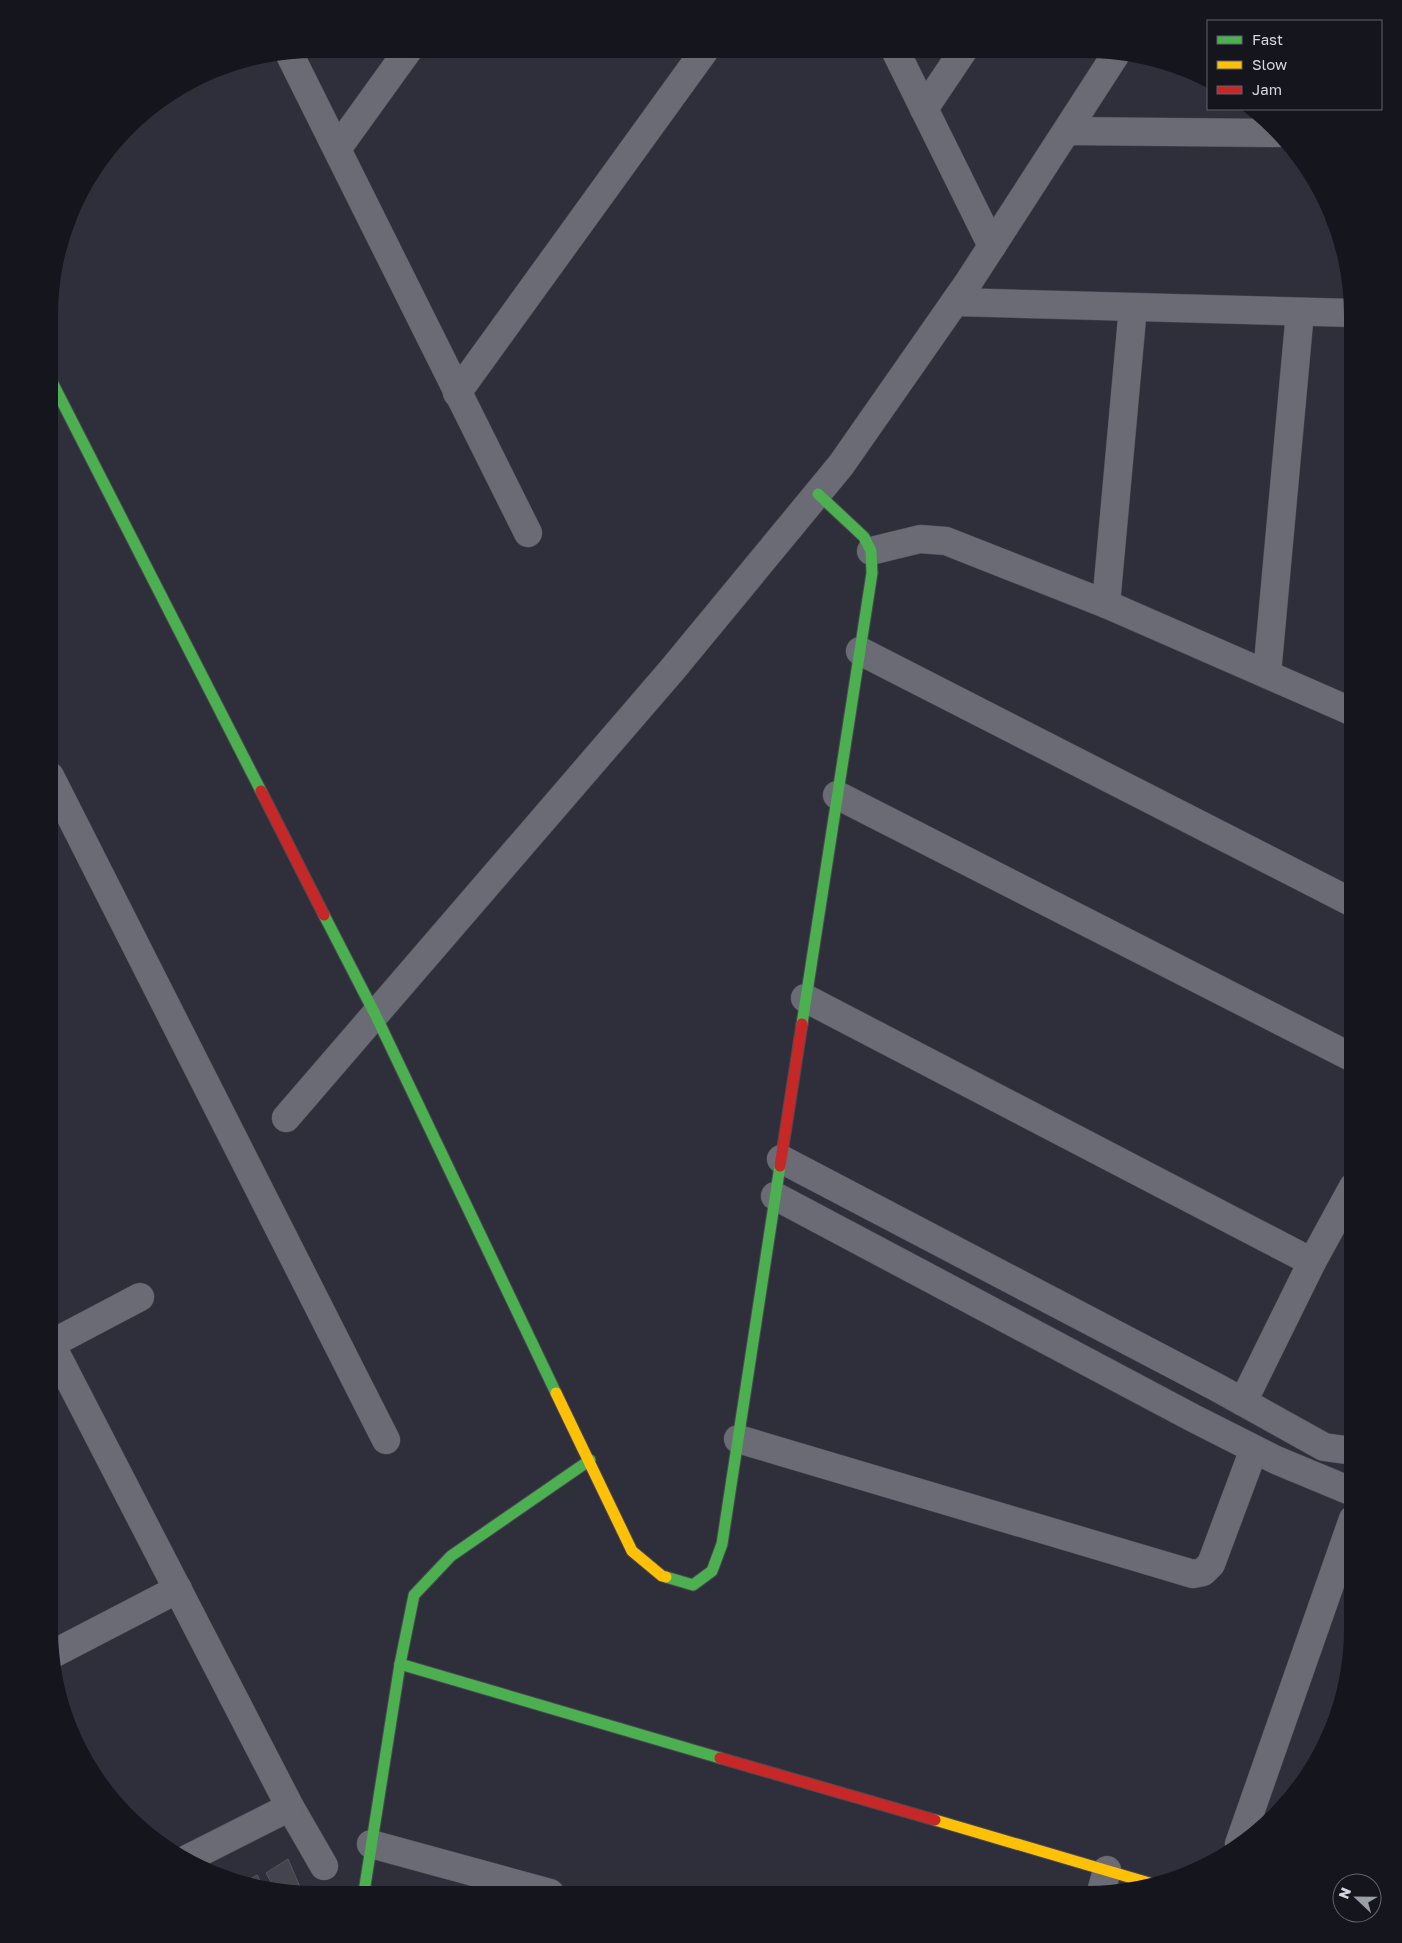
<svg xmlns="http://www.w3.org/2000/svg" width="1402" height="1943" font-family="'Golos Text',sans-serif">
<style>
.building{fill:#43444e;stroke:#54565f}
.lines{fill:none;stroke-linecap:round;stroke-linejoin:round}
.street-casing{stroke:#494a53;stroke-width:29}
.fast-casing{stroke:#494a53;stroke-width:13}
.slow-casing{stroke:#494a53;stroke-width:13}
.jam-casing{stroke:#494a53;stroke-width:13}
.street{stroke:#6a6b74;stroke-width:28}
.fast{stroke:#4caf50;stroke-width:11}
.slow{stroke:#ffc107;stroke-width:11}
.jam{stroke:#c62828;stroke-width:11}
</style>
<rect width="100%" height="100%" fill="#2e2f3a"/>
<g class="building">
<polygon points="288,1859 300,1887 310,1888 312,1892 276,1891 266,1873"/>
<polygon points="257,1875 264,1888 243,1883"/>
</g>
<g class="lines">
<defs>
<g id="street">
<polyline points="895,50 992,246"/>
<polyline points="289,53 528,533"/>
<polyline points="924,109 963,51"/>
<polyline points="1067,131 1279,133"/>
<polyline points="337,149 409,49"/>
<polyline points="955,302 1353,313"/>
<polyline points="457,393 705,50"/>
<polyline points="871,551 920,539 946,541 1106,604 1353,712"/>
<polyline points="1106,604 1133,307"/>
<polyline points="860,651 1353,903"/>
<polyline points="1267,674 1300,312"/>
<polyline points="50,776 386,1440"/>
<polyline points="837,795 1353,1058"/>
<polyline points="805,998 1312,1262"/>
<polyline points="286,1118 672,670 841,465 968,283 1118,51"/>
<polyline points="781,1159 1218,1388 1324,1447 1353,1451"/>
<polyline points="775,1196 1193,1418 1276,1460 1353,1492"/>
<polyline points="51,1344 290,1807 324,1866"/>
<polyline points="49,1345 140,1297"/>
<polyline points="1243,1402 1312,1262 1353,1187"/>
<polyline points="738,1439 1193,1574 1203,1572 1211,1564 1254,1449"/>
<polyline points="51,1655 178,1589"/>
<polyline points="371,1844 550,1893"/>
<polyline points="1239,1844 1353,1519"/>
<polyline points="187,1859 290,1807"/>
<polyline points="1101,1892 1107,1870"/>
</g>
<g id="fast">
<polyline points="51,380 261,791"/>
<polyline points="324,915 375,1014 556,1393"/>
<polyline points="802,1024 872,573 871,551 864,537 818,494"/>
<polyline points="666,1577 693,1585 712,1571 722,1544 780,1166"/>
<polyline points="400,1664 720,1758"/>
<polyline points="364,1892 400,1664 414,1595 451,1556 590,1460"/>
</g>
<g id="slow">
<polyline points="556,1393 632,1551 662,1576 666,1577"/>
<polyline points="935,1820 1156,1885"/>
</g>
<g id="jam">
<polyline points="261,791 324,915"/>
<polyline points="780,1166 802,1024"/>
<polyline points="720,1758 935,1820"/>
</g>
</defs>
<use href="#street" class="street-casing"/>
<use href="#fast" class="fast-casing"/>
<use href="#slow" class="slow-casing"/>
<use href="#jam" class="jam-casing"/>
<use href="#street" class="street"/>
<use href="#fast" class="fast"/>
<use href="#slow" class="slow"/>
<use href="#jam" class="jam"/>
</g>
<path d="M0 0H1402V1943H0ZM315 58H1087A257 257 0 0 1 1344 315V1629A257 257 0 0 1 1087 1886H315A257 257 0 0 1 58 1629V315A257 257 0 0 1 315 58Z" fill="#14151d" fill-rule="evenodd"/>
<rect x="1207" y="20" width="175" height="90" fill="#14151d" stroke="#61626c"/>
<rect x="1217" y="36" width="25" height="8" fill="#4caf50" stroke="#61626c"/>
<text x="1252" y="45" font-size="15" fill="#d4d6e2">Fast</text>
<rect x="1217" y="61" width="25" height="8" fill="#ffc107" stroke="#61626c"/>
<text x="1252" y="70" font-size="15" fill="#d4d6e2">Slow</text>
<rect x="1217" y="86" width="25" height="8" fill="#c62828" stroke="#61626c"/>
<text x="1252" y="95" font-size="15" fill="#d4d6e2">Jam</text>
<g transform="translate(1357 1898) rotate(292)"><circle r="24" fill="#14151d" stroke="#61626c"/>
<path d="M0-4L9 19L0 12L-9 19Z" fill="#9a9ca7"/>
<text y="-8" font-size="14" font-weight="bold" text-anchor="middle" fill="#d4d6e2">N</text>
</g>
</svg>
